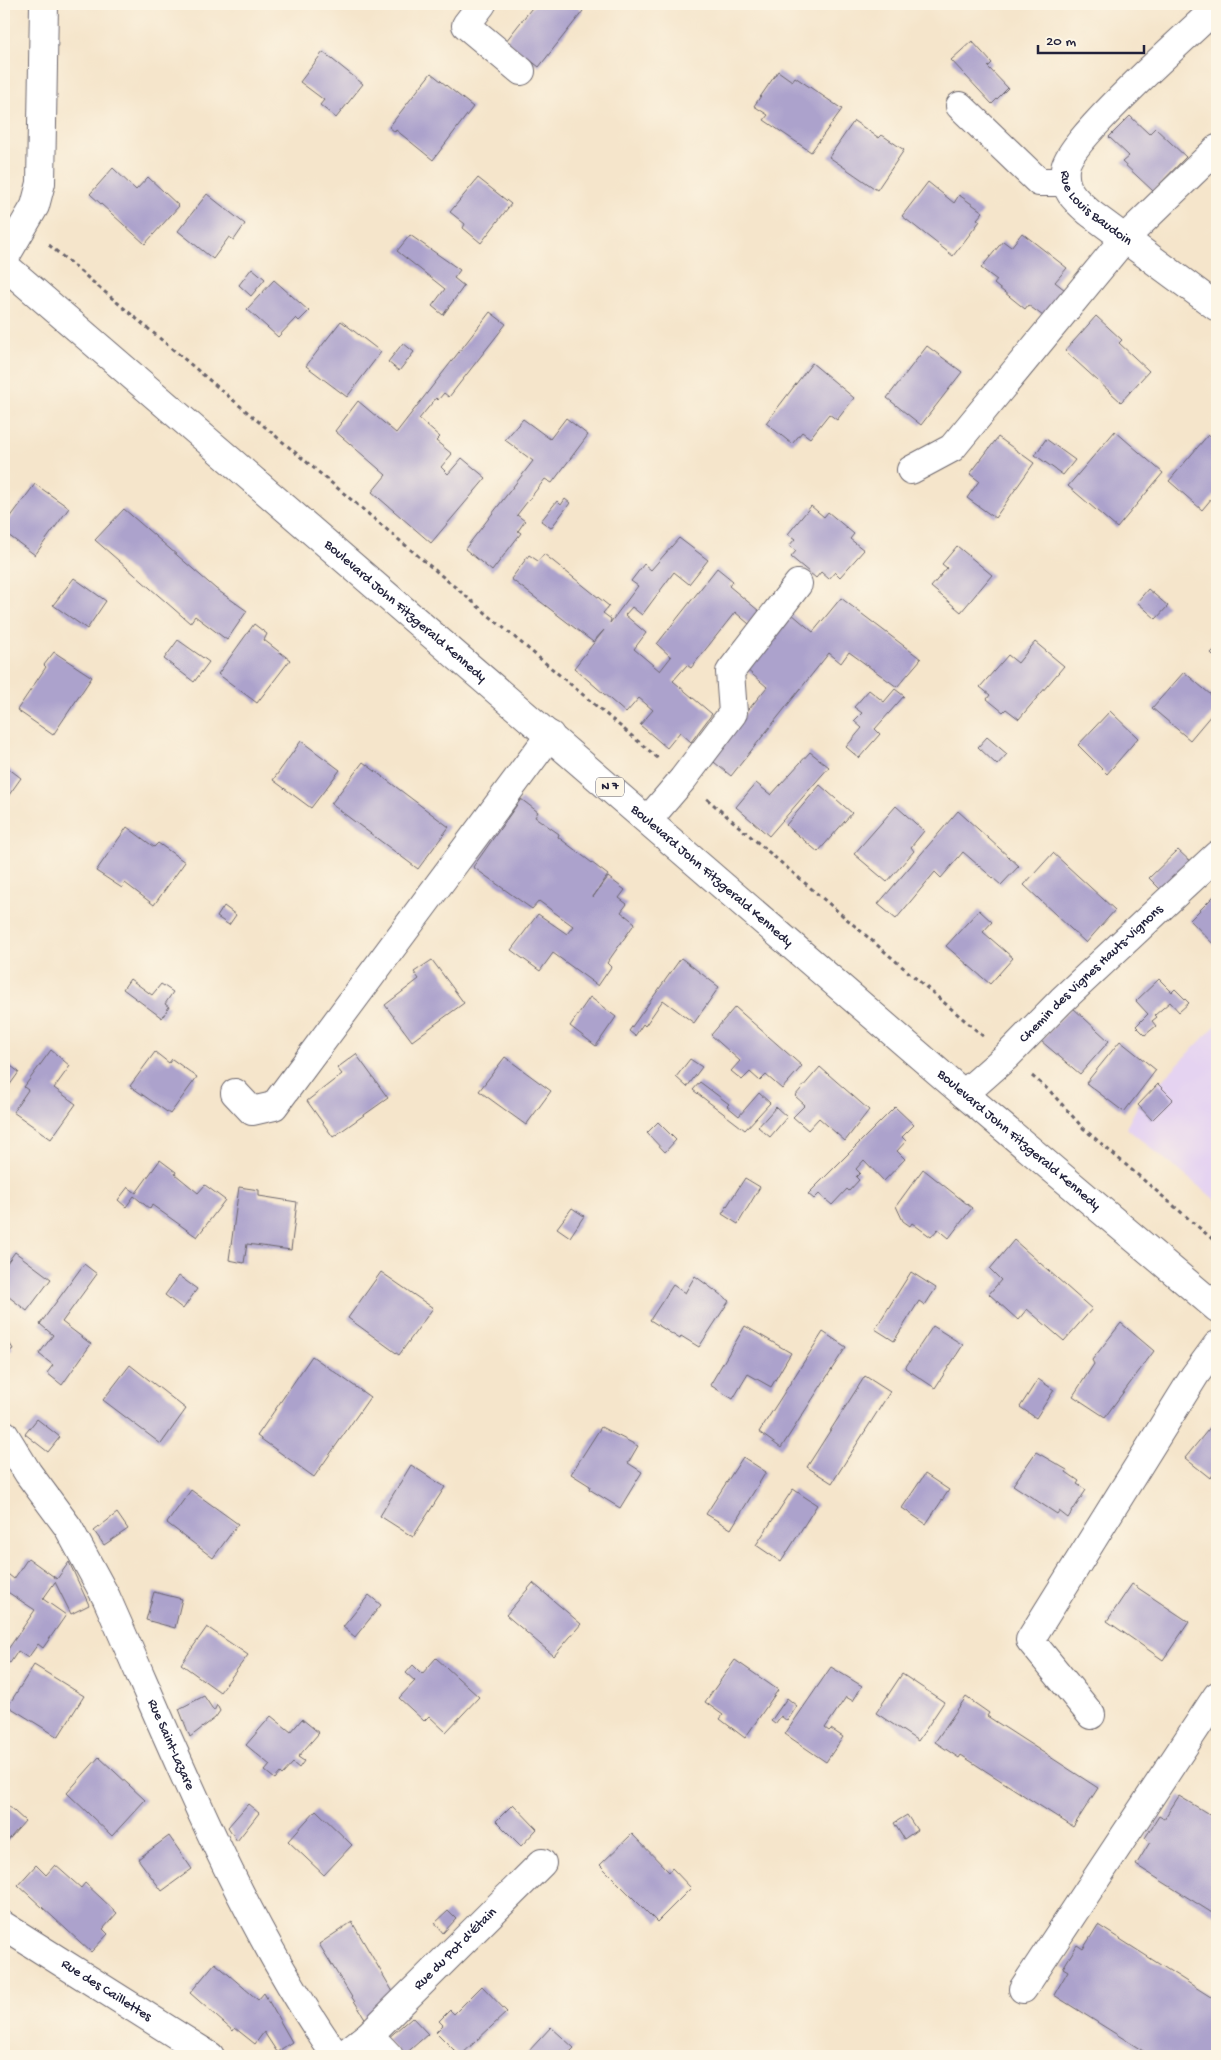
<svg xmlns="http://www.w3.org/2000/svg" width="1221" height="2060" font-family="'Gochi Hand',sans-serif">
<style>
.built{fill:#e5d3f1}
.building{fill:#aca2cc}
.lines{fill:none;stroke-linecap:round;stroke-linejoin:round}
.minor-casing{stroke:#6c666d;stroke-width:30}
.major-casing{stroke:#6c666d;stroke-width:30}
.path{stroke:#6c666d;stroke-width:3;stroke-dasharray:4 4;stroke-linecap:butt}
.minor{stroke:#fff;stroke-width:28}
.major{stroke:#fff;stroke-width:28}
.labels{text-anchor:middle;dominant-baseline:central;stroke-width:4;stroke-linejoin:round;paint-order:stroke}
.shield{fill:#fcf5e5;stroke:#63616e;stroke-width:1}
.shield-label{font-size:12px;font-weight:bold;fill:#22223b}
.street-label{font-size:14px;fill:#22223b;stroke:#fcf5e5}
</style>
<rect width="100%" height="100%" fill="#fcf5e5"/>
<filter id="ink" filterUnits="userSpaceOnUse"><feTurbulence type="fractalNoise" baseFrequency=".02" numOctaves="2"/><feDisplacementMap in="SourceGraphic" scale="10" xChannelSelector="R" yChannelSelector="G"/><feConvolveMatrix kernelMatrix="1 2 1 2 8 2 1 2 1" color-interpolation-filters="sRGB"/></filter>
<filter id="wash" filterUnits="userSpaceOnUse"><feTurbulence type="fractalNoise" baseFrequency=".0096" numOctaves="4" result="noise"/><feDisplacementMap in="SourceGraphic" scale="20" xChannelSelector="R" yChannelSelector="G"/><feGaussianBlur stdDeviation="1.12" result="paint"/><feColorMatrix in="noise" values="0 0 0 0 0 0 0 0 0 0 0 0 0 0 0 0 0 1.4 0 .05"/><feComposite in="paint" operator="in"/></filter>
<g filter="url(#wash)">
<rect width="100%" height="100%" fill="#f5e5cb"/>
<polygon class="built" points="1217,1024 1217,1201 1126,1128 1138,1105"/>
<g id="blocks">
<g class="building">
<polygon points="535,4 574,4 583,11 539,67 506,41"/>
<polygon points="972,41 992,63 988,67 1008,88 992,104 951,60"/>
<polygon points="323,52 363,84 336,118 320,105 324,100 300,82"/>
<polygon points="778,71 792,81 795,77 842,109 811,152 764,120 768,115 754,106"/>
<polygon points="431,73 473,107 433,160 396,130 395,132 389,127"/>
<polygon points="1130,116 1149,134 1155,128 1186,157 1153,191 1122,162 1129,156 1109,137"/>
<polygon points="854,121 879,138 882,135 904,150 877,190 829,157"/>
<polygon points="113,168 136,190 148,177 179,206 145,244 90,194"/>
<polygon points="478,178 511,204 481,243 463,228 465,224 450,212"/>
<polygon points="928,182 954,203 959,195 983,212 977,219 980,221 953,256 902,216"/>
<polygon points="207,194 245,224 234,240 229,237 213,259 178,231"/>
<polygon points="1022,233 1067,268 1055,282 1065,290 1043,316 1028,305 1025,309 994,284 997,280 981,268 1003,241 1011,247"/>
<polygon points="410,235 460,270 454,278 464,286 443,315 432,306 445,289 397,251"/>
<polygon points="252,268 265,279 251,296 239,285"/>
<polygon points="274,280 309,311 299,321 296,318 278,337 247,309"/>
<polygon points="490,312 506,324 449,397 444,393 438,400 436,398 419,419 440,437 436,441 452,454 441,467 448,474 462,458 486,478 431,543 372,492 386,475 335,431 358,401 396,433"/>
<polygon points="1096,316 1122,340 1119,343 1149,371 1121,402 1065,351"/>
<polygon points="341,321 381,352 347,397 306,366"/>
<polygon points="403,343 414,352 399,371 388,362"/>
<polygon points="927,346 962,372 921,425 887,398"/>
<polygon points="812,363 854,398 837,420 829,414 810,438 802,432 792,444 766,423"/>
<polygon points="566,418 588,435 552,483 545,479 517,515 525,521 518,531 521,533 492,571 465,549 533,461 505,440 523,419 550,439"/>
<polygon points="1115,431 1163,473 1117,528 1068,486"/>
<polygon points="1208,435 1217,443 1217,458 1215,461 1217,463 1217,492 1202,510 1169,481"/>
<polygon points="998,437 1034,463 995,518 967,498 979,481 970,474"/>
<polygon points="1046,439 1075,460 1063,475 1035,455"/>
<polygon points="35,484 69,508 35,555 4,532 4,526"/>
<polygon points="565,499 570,503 551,528 541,521 557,501 561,505"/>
<polygon points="811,506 824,517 828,512 854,534 850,539 864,550 840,577 835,572 829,579 821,572 816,578 791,557 796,551 789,546 795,539 788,534"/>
<polygon points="124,509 216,589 247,611 227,640 195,616 190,623 95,540"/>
<polygon points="679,538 708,560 689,584 674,572 642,615 632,607 625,615 646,633 634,649 660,671 671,657 657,644 717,568 733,581 729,586 759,611 749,624 735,612 691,668 687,665 673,681 712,714 691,742 680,732 667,748 640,725 653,710 639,698 626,713 574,668 604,630 593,642 511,579 529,555 538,561 544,554 609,606 603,613 611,619 610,623 638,586 631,581 644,564 651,570"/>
<polygon points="957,546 992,575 961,612 931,587 947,568 942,564"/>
<polygon points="74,578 106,601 87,629 53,605"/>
<polygon points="1148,589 1168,606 1156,619 1137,602"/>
<polygon points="841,598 921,659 897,687 849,652 841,663 829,653 731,776 709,758 767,687 746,669 792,614 813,632"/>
<polygon points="254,624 267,634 264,640 290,660 257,703 218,674"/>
<polygon points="178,640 209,662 194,682 164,659"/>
<polygon points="1035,642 1064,666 1019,719 1006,709 1003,712 987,699 990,695 980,687 1008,655 1018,663"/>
<polygon points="1217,647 1217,659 1211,653"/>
<polygon points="54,652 92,677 53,735 17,710 46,667 44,665"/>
<polygon points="1184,672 1217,700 1217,708 1190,740 1152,708"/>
<polygon points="895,689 904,696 875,729 880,734 859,758 846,747 862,728 854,721 862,713 854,707 869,690 884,702"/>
<polygon points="1110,711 1138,738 1107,774 1078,745"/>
<polygon points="987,737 1007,754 997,765 978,747"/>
<polygon points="301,741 340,770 311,808 273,780"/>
<polygon points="810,752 829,767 769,836 736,807 756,783 771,795"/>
<polygon points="363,762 449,827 418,869 331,804"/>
<polygon points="4,765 21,778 4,802"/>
<polygon points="820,785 852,813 818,852 786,825"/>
<polygon points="521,799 538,812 535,817 559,834 558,837 608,875 593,897 608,877 625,890 619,898 627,904 621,912 635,923 607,963 611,967 598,986 553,953 540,971 511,950 538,914 567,934 573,926 539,901 532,909 473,867"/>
<polygon points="896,806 924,831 911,847 914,851 887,882 854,854"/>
<polygon points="958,811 1019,866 1001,885 963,852 941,878 935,872 896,919 878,904"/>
<polygon points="127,827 154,847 158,843 185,862 154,905 125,883 122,888 96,871"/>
<polygon points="1178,850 1192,863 1162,891 1149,878"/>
<polygon points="1053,853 1115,910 1086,943 1024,885"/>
<polygon points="1217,893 1217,948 1190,920"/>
<polygon points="224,906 236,915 229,925 217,917"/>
<polygon points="979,910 992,922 983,932 1013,958 990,984 946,946"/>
<polygon points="681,958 719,987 694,1023 663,1000 645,1026 643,1024 635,1036 629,1031"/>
<polygon points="432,960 464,1003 412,1041 385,1005 419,979 414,972"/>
<polygon points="130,979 152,995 161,984 173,992 165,1004 169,1007 162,1018 123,989"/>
<polygon points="1159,979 1172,992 1175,989 1189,1003 1179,1012 1170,1002 1155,1015 1157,1017 1152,1021 1156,1026 1145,1035 1136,1026 1148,1014 1136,1001"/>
<polygon points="590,997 616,1017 596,1046 570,1026"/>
<polygon points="735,1007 802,1066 782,1089 766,1075 760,1081 750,1072 742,1080 731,1071 740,1061 711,1035"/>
<polygon points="1072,1007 1109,1041 1080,1074 1041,1041"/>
<polygon points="1120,1041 1156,1070 1124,1112 1086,1083"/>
<polygon points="51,1050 70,1066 54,1088 76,1104 51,1139 13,1112 28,1090 24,1087"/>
<polygon points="155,1052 169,1063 172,1059 197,1077 170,1114 130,1086"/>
<polygon points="356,1054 388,1098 333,1137 307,1101 342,1074 337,1068"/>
<polygon points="505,1057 551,1091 526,1125 479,1091"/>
<polygon points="690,1059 702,1067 687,1087 676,1077"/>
<polygon points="4,1061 19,1072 4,1093"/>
<polygon points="820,1067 869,1110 845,1141 819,1118 808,1130 793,1117 805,1105 795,1096"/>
<polygon points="700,1082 729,1104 727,1106 739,1116 759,1093 770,1103 745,1130 693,1090"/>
<polygon points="1158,1084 1173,1099 1152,1120 1138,1105"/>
<polygon points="776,1107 787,1117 770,1137 758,1127"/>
<polygon points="895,1107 914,1125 902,1137 906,1141 897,1151 905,1159 884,1181 864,1160 856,1169 860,1173 856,1177 859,1180 849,1191 847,1189 832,1205 819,1194 814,1199 808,1194"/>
<polygon points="658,1122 676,1140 665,1152 647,1133"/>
<polygon points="160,1160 176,1172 175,1174 198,1193 205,1185 225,1200 197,1237 152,1205 150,1209 134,1196 126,1207 118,1200 128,1187 136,1193"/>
<polygon points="923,1169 972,1208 949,1238 938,1229 931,1237 912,1223 910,1226 903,1221 896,1206"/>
<polygon points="745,1178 760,1187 738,1224 722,1214"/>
<polygon points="239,1187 259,1190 259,1196 297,1202 291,1250 247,1244 244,1263 229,1260"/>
<polygon points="572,1208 584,1216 570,1237 557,1228"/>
<polygon points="1014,1240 1092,1309 1064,1341 1027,1309 1018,1320 989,1294 1001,1280 990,1269"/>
<polygon points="15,1252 51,1279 27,1311 4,1293 4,1267"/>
<polygon points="84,1264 97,1274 62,1322 91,1344 62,1385 47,1373 53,1365 39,1354 53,1335 40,1324"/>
<polygon points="381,1272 433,1308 399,1355 348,1318"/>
<polygon points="911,1272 936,1288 925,1305 919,1301 894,1341 875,1329"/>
<polygon points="179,1276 197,1289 183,1309 165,1295"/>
<polygon points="695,1276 729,1301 699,1347 681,1336 680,1339 650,1320 673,1285 685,1293"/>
<polygon points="1121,1323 1154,1351 1105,1417 1073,1396 1094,1364 1092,1360"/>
<polygon points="745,1326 791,1353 771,1387 748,1374 733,1399 710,1385"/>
<polygon points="933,1326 963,1345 935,1388 905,1368"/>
<polygon points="823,1332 846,1347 781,1448 759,1432"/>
<polygon points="4,1334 13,1349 4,1355"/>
<polygon points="312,1356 370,1397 314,1477 257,1436"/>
<polygon points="130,1365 186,1409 161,1444 103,1400"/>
<polygon points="865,1376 890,1392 832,1483 807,1467"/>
<polygon points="1038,1379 1054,1390 1036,1418 1020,1407"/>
<polygon points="37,1419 60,1437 48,1452 25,1434"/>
<polygon points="1217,1419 1217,1470 1210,1478 1185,1458"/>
<polygon points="601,1427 638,1446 628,1463 642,1472 620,1508 589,1489 590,1486 571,1474"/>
<polygon points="1036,1452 1067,1470 1066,1472 1079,1481 1077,1484 1086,1490 1068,1518 1059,1511 1057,1514 1013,1485"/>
<polygon points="743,1457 766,1472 731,1529 706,1514"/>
<polygon points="411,1465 445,1487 413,1537 380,1516"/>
<polygon points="925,1474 949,1490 926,1524 902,1508"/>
<polygon points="793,1489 817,1505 781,1562 756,1545"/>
<polygon points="191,1490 238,1524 213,1558 167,1523"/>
<polygon points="117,1513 128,1529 104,1545 94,1531"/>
<polygon points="28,1558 57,1579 69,1562 89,1605 71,1614 55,1582 43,1599 66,1615 43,1648 38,1644 28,1658 18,1651 10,1663 4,1659 4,1655 35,1610 6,1591 4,1594 4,1571 14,1579"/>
<polygon points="533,1583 581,1624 554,1656 506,1615"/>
<polygon points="1132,1584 1189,1622 1163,1660 1107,1621"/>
<polygon points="154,1592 182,1599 175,1628 146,1620"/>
<polygon points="369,1595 381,1605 355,1637 343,1627"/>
<polygon points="207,1627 248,1655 220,1692 181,1664"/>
<polygon points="436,1658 479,1697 446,1732 429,1716 424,1721 399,1698 415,1681 406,1673 413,1665 422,1674"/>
<polygon points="735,1660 778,1690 745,1738 720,1719 723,1715 705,1702"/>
<polygon points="34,1665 84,1696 58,1737 8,1706"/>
<polygon points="831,1667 862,1686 853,1701 846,1697 825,1728 829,1731 831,1729 843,1737 826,1762 785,1734"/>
<polygon points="902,1674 944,1702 918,1741 876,1713"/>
<polygon points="204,1696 214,1711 217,1705 220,1711 215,1718 190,1737 179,1709"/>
<polygon points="966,1697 989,1713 987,1716 1098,1788 1073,1827 961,1755 959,1758 935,1742"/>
<polygon points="787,1698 797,1706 787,1721 781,1716 775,1724 771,1721"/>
<polygon points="271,1716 291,1732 302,1719 319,1733 298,1757 304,1761 299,1768 293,1763 282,1775 280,1773 275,1779 265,1771 270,1765 246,1745"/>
<polygon points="99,1757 145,1800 112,1836 67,1793"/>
<polygon points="1179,1796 1217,1819 1217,1916 1136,1865 1150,1842 1145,1838 1159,1816 1164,1819"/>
<polygon points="4,1802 25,1821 4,1845"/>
<polygon points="248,1804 259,1813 237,1841 228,1827"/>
<polygon points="513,1804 537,1829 521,1846 496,1821"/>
<polygon points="316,1810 352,1845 324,1875 288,1841"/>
<polygon points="907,1815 917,1830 904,1839 894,1823"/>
<polygon points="632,1834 669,1872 672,1868 691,1888 657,1922 600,1865"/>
<polygon points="169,1836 192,1869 162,1891 138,1859"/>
<polygon points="36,1865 46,1875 55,1865 81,1888 85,1883 117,1913 103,1929 108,1934 91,1952 18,1885"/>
<polygon points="448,1911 456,1919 443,1933 435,1923"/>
<polygon points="352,1922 393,1992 366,2020 319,1944"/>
<polygon points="1098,1925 1217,2001 1217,2056 1151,2056 1054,1995 1068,1971 1063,1968 1077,1945 1083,1949"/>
<polygon points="215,1963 258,2000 264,1993 292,2042 277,2052 264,2032 255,2044 235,2028 233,2031 190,1993"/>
<polygon points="482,1986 507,2012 460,2056 436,2032 443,2025 439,2021 450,2010 454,2014"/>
<polygon points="412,2017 428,2034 403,2056 386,2040"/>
<polygon points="551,2027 574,2048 566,2056 530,2056 527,2053"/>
</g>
</g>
</g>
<g filter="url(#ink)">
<use href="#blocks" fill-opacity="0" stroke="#6c666d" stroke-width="1"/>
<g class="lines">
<defs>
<g id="minor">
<polyline points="482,4 466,25 521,71"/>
<path id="s1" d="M1217,7C1190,33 1067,141 1065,169C1063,190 1075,200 1090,213L1217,307"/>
<polyline points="960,106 1039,182 1064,182"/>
<polyline points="4,259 35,206 41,183 44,4"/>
<polyline points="911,470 952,448 1124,239 1217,149"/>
<polyline points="648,820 683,779 733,713 730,672 798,584"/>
<polyline points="235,1093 252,1111 274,1106 550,735"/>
<path id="s2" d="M964,1094L1007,1056L1062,1000L1217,855"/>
<path id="s3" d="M4,1434L28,1473L68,1527L106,1597C176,1754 238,1915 336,2056"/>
<polyline points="1091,1715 1030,1640 1195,1375 1217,1345"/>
<path id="s4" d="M4,1926L210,2056"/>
<polyline points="1023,1989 1217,1696"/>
<path id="s5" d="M369,2035L542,1863"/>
<polyline points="342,2056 369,2035 389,2056"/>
</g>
<g id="major">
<path id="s6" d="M4,265L964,1094L1217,1308"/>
</g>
</defs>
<use href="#minor" class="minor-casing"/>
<use href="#major" class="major-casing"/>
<g class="path">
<polyline points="49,245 658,758"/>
<polyline points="707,799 983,1036"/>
<polyline points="1032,1076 1050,1091 1083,1128 1217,1243"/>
</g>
<use href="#minor" class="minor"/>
<use href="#major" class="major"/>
</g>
</g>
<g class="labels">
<rect class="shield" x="596" y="777.5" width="28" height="19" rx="4"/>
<g class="shield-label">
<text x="610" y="787">N 7</text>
</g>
<g class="street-label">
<text stroke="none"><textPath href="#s1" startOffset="276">Rue Louis Baudoin</textPath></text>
<text stroke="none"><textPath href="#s6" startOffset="530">Boulevard John Fitzgerald Kennedy</textPath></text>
<text stroke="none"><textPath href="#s6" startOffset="935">Boulevard John Fitzgerald Kennedy</textPath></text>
<text stroke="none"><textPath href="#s2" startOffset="175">Chemin des Vignes Hauts-Vignons</textPath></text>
<text stroke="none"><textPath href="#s6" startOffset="1340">Boulevard John Fitzgerald Kennedy</textPath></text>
<text stroke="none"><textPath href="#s3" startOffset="354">Rue Saint-Lazare</textPath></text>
<text stroke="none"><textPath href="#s5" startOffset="122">Rue du Pot d'Étain</textPath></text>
<text stroke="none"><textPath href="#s4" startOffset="121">Rue des Caillettes</textPath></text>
</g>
</g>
<rect width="1221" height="2060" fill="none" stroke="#fcf5e5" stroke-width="20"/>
<path d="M1038 45v8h106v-8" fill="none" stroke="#22223b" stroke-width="2.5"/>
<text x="1046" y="45" font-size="15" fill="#22223b" stroke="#fcf5e5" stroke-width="4" paint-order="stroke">20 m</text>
</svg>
